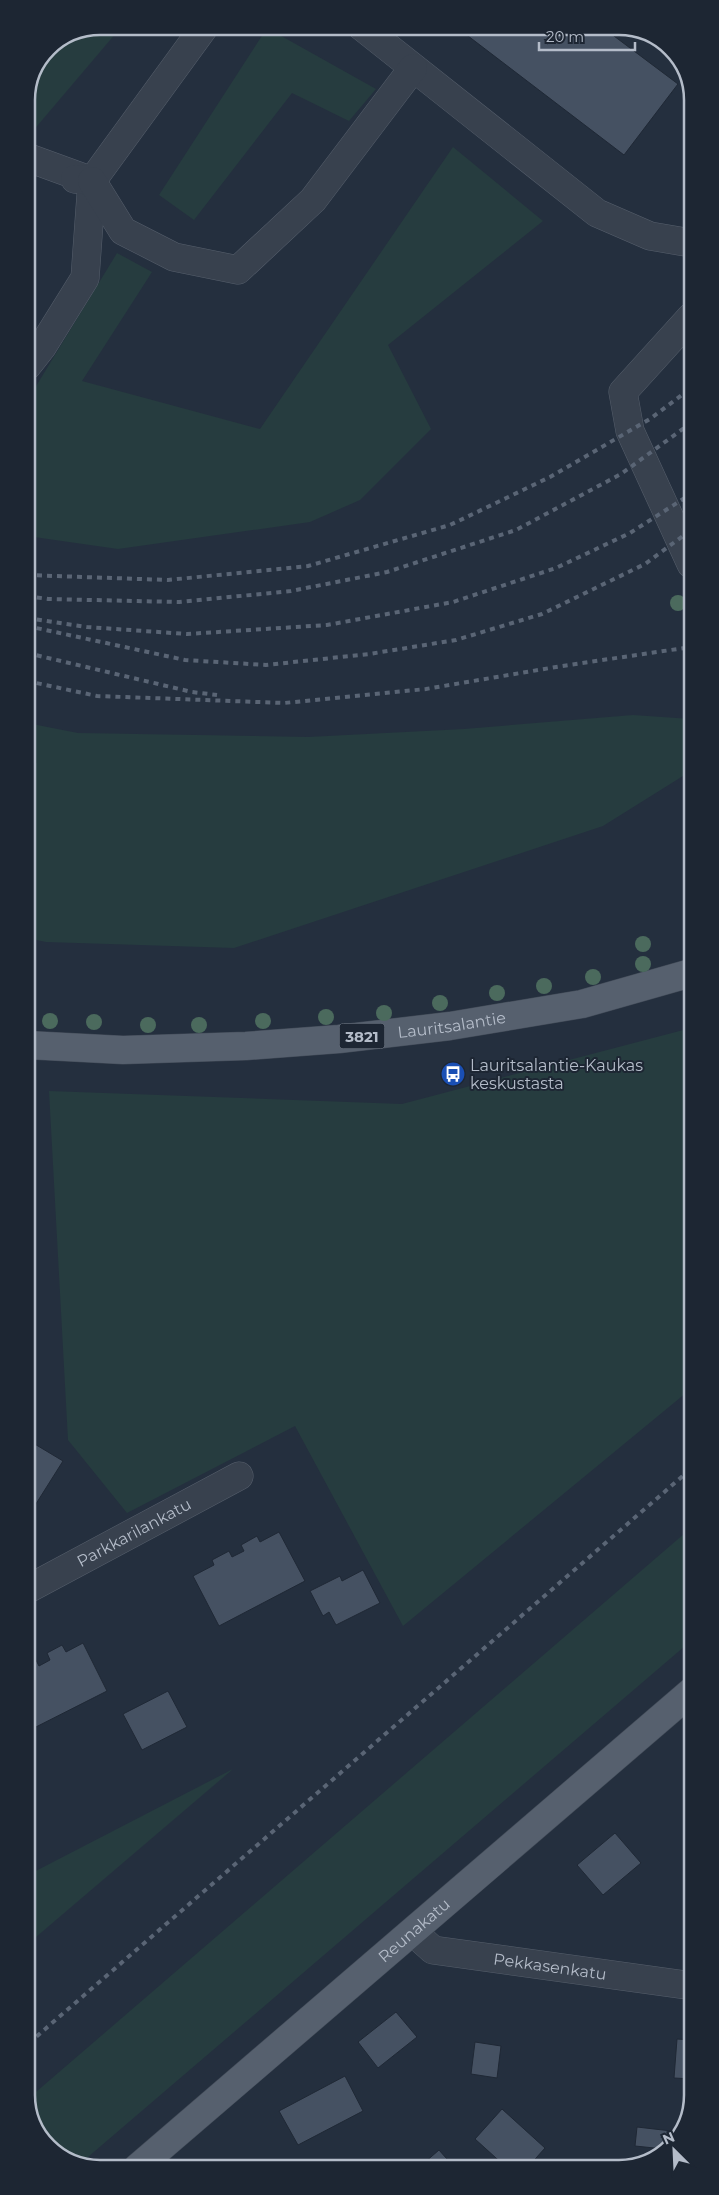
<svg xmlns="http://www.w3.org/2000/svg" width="719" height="2195" font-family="Montserrat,sans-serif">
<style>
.green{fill:#263c3f}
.building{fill:#455162;stroke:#1f2835}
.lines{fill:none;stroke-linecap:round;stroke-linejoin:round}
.minor-casing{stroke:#565f6c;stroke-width:29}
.major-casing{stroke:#414a57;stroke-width:29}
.minor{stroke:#38414e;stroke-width:28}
.major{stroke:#56606e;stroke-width:28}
.rail{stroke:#5a6575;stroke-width:4;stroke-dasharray:5 5;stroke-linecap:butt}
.tree{fill:#4b6a5d}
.labels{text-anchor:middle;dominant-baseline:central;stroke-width:4;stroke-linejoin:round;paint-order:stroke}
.shield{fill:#1d2633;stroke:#878f9c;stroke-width:1}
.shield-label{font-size:15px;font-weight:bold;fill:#b4bcc9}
.street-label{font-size:16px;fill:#b4bcc9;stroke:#1d2633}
.poi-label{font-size:16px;fill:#b4bcc9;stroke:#1d2633;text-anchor:start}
.rim{fill:none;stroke:#b4bcc9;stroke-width:2.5}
</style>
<rect width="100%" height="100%" fill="#242f3e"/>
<g class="green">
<polygon points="100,26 122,26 32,132 26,130 26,95 48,48"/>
<polygon points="267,28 376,89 349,121 292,93 194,220 159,195"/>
<polygon points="453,147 543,221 388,345 431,429 360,500 310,522 118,549 27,536 27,401 117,253 152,272 82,381 260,429"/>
<polygon points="633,715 691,719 691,771 603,826 234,948 46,942 27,938 27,723 78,733 308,737 464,729"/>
<polygon points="691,1028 692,1388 403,1626 295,1426 127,1513 68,1440 49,1091 402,1104"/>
<polygon points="692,1527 692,1640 81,2163 52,2151 29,2114 29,2098"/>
<polygon points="233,1769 29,1943 28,1943 28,1875"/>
</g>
<g class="building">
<polygon points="455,26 615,26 610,33 678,84 624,155"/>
<polygon points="28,1440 63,1461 34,1507 28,1503"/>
<polygon points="279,1532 305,1581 219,1626 193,1576 214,1565 212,1560 229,1551 232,1557 244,1551 241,1545 257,1536 260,1542"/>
<polygon points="363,1570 380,1603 336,1625 329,1612 323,1616 310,1591 340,1576 342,1581"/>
<polygon points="83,1643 107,1691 28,1731 28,1664 36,1660 39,1666 50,1660 47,1653 62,1645 66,1652"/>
<polygon points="168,1691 187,1727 142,1750 123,1714"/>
<polygon points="615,1833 641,1863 603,1895 577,1865"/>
<polygon points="396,2012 417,2037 378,2068 358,2042"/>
<polygon points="677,2039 693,2040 693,2079 674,2078"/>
<polygon points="475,2042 501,2046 497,2078 471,2074"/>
<polygon points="345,2076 363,2111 298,2145 279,2111"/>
<polygon points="502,2109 545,2148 528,2167 506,2167 475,2139"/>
<polygon points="637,2127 680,2132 677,2140 664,2149 635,2146"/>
<polygon points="439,2150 454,2167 427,2167 424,2163"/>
</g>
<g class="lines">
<defs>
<g id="minor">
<polyline points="361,26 597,213 650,236 691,243"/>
<polyline points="26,157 92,181 85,278 42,347 27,366"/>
<polyline points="75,179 92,181 205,26"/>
<polyline points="92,181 123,231 174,257 238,270 313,200 413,68"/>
<polyline points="691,317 623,392 630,431 691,564"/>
<path id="s1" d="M28,1589L239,1476"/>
<path id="s2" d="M413,1932L433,1950L693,1986"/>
</g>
<g id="major">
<path id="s3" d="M27,1045L123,1050L246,1046L339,1039L450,1026L582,1004L691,973"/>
<path id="s4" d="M137,2168L692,1691"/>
</g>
</defs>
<use href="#minor" class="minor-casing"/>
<use href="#major" class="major-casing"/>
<use href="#minor" class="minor"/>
<use href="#major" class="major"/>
<g class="rail">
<polyline points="27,575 168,580 308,566 450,525 550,477 650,419 691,388"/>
<polyline points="27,596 48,599 179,602 291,591 387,572 516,530 621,474 691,423"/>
<polyline points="27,618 87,627 187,634 327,625 453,602 556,568 630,533 691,494"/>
<polyline points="27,626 185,660 266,665 369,654 456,640 542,614 645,564 691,530"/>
<polyline points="27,653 192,692 217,695"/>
<polyline points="27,681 97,696 284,703 426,689 562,666 691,647"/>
<polyline points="29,2043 692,1468"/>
</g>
</g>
<g class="tree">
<circle cx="678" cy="603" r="8"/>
<circle cx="643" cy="944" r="8"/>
<circle cx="643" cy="964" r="8"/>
<circle cx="593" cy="977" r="8"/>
<circle cx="544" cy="986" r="8"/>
<circle cx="497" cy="993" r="8"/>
<circle cx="440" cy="1003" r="8"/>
<circle cx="384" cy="1013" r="8"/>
<circle cx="326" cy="1017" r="8"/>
<circle cx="50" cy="1021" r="8"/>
<circle cx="263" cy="1021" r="8"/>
<circle cx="94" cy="1022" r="8"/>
<circle cx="148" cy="1025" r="8"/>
<circle cx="199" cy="1025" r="8"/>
</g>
<defs>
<symbol id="bus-disc" viewBox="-11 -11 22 22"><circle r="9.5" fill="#1a4fb4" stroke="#1d2633"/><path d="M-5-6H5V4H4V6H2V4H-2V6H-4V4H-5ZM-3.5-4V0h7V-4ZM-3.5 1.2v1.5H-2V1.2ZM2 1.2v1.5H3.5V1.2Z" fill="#fff"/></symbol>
</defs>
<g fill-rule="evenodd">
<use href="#bus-disc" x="439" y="1060" width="28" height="28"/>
</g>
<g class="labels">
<rect class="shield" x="339.5" y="1023.5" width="45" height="25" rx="4"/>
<g class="shield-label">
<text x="362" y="1036">3821</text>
</g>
<g class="street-label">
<text stroke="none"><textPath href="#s3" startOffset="426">Lauritsalantie</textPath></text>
<text stroke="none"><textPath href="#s1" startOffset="120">Parkkarilankatu</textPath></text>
<text stroke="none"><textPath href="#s4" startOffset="365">Reunakatu</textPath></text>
<text stroke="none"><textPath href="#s2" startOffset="145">Pekkasenkatu</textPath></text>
</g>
<g class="poi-label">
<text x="470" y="1065">Lauritsalantie-Kaukas<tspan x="470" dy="18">keskustasta</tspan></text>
</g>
</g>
<path d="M0 0H719V2195H0ZM100 35H619A65 65 0 0 1 684 100V2095A65 65 0 0 1 619 2160H100A65 65 0 0 1 35 2095V100A65 65 0 0 1 100 35Z" fill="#1d2633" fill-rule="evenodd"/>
<path class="rim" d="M100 35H619A65 65 0 0 1 684 100V2095A65 65 0 0 1 619 2160H100A65 65 0 0 1 35 2095V100A65 65 0 0 1 100 35Z"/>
<g transform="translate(674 2150) rotate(336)" stroke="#1d2633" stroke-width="4" paint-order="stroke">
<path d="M0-4L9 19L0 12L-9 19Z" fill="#b4bcc9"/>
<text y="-8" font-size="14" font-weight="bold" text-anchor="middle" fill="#b4bcc9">N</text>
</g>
<path d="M539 42v8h96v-8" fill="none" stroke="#b4bcc9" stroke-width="2.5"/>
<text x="546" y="42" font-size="15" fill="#b4bcc9" stroke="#1d2633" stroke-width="4" paint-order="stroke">20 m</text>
</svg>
